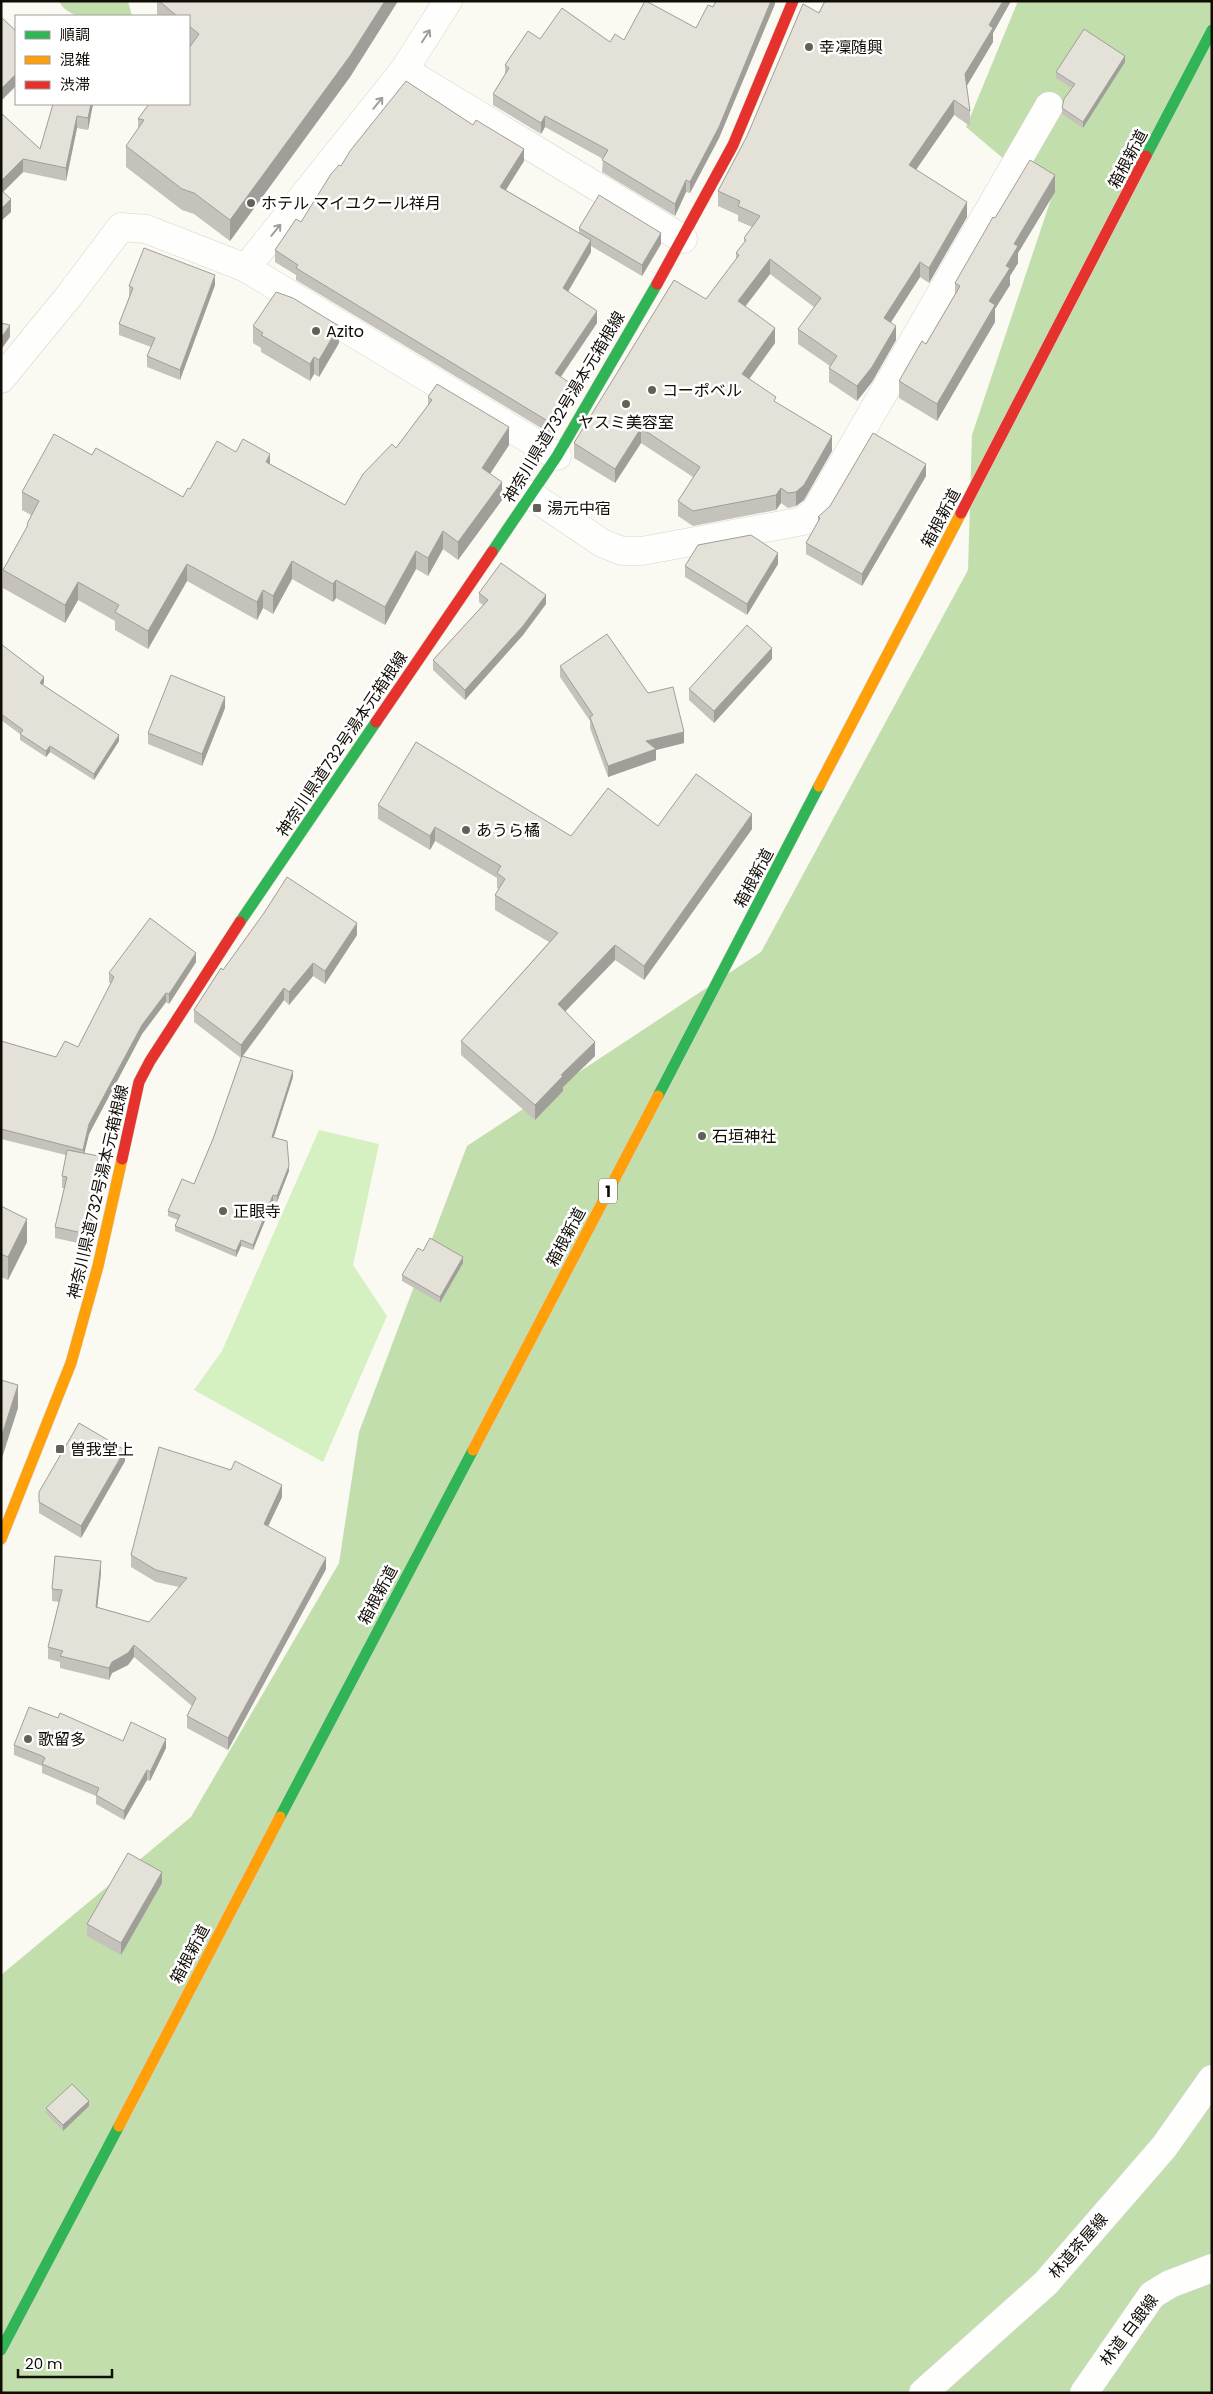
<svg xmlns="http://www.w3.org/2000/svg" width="1213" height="2394" font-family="Poppins,'Noto Sans JP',sans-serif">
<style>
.green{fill:#d5f0c1}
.forest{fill:#c2dead}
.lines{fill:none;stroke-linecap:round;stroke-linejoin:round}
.street-casing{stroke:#d7d5cc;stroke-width:29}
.fast-casing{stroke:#d7d5cc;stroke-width:12}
.slow-casing{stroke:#d7d5cc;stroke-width:12}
.jam-casing{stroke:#d7d5cc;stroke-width:12}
.street{stroke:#fefefd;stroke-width:28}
.fast{stroke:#30b455;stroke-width:11}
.slow{stroke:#ff9f0a;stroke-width:11}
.jam{stroke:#e5322d;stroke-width:11}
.wall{fill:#c4c2bb}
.shaded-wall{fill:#a09e98}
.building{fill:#e4e1d9;stroke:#a09e98}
.oneway{stroke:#9f9e9a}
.poi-dot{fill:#636058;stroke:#fff;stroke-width:2}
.labels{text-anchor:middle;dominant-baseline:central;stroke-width:5;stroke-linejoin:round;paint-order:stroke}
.shield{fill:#fff;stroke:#585650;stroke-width:1}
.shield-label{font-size:15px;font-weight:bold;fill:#110d05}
.poi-label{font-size:16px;fill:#110d05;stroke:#fff;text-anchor:start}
.street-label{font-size:16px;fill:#110d05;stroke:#fff}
</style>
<rect width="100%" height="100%" fill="#faf9f2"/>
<polygon class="green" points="319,1130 379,1144 353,1265 387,1316 323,1462 194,1390 222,1351"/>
<g class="forest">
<path d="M59,1H128L132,16C109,16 71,25 59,1Z"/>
<polygon points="1018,1 1212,1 1212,2393 1,2393 1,1975 191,1817 339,1563 359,1432 467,1146 761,952 968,570 972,435 1051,199 966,127"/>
</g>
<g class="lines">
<defs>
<g id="street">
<polyline points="404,70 683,239"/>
<polyline points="246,268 404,70 448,1"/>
<polyline points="1,379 69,296 121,227 146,229 246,268 557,456"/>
<polyline points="531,495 602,543 622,551 642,551 803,521 816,510 1049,106"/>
<polyline points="923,2393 1046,2283 1164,2147 1212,2079"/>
<polyline points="1084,2393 1152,2295 1170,2284 1212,2268"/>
</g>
<g id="fast">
<polyline points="1146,156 1212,30"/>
<polyline points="492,552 557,456 657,284"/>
<polyline points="240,922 376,722"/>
<polyline points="658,1096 819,786"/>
<polyline points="280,1817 473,1450"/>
<polyline points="1,2350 119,2126"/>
</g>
<g id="slow">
<polyline points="819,786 961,513"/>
<polyline points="473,1450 658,1096"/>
<polyline points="1,1539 71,1363 98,1266 122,1159"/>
<polyline points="119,2126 280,1817"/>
</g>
<g id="jam">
<polyline points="657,284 733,145 793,1"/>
<polyline points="961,513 1146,156"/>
<polyline points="376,722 492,552"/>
<polyline points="122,1159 139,1082 150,1061 240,922"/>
</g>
</defs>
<use href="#street" class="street-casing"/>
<use href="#fast" class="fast-casing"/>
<use href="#slow" class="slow-casing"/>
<use href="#jam" class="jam-casing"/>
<use href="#street" class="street"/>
<use href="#fast" class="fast"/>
<use href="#slow" class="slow"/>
<use href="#jam" class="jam"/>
</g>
<g class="wall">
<polygon points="157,1 398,1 350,77 230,241 194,214 182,210 126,167 126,146 138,129 138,119 189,47 189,16 157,16"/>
<polygon points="775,1 775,4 719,138 690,193 686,192 675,216 602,172 603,159 545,127 541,134 493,105 493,94 505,74 505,65 540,39 610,42 624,40 696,28 713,7"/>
<polygon points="825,1 1011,1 993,33 993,42 966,86 970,111 970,126 954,115 916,169 967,217 929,283 920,277 891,322 896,340 872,382 857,401 829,382 829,368 830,366 798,344 798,329 814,307 770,274 745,306 775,343 749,379 832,451 804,500 796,506 788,508 781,503 776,510 693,526 678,516 678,501 693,477 641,443 615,483 574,458 574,443 706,299 736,260 736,253 744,243 744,238 752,227 738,221 738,215 718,206 718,191"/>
<polygon points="1125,62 1083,128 1062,114 1062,108 1072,88 1056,78 1056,72"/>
<polygon points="93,104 88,130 77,128 66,181 23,172 3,192 11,212 1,221 1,113 40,149 52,109"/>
<polygon points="524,161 506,190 579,233 579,228 661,244 642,276 591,246 591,252 568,292 597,323 561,377 573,397 551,434 296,280 296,275 275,262 275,250 301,222 341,166"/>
<polygon points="1055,192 1018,253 1018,263 1010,276 1010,285 995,309 995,322 937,421 899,398 899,381 926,344 955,294 955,283 995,218"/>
<polygon points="215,285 180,380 147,367 147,356 151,347 119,335 119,324 129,297 129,286"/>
<polygon points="253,326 339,343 319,377 314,374 310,381 261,352 261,348 253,343"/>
<polygon points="428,397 509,445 490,474 502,500 458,560 443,549 428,576 416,569 385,625 336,598 333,602 292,579 273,614 263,608 257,620 187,581 148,649 115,630 115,621 78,600 65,623 3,588 3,570 27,529 27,524 31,515 22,510 22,492 92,455 183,497 190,489 236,452 270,464 345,505 396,448 428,405"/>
<polygon points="926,476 862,586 806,554 806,543 818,522 818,517"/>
<polygon points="778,564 747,615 685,577 685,566"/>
<polygon points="479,593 546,604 523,635 465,700 433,670 433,660 483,605 479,602"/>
<polygon points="1,644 44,683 43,685 119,741 94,780 50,752 46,757 20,740 20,734 1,720"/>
<polygon points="772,659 714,723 689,700 689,689"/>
<polygon points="560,666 648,693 684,743 656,750 656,760 608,777 590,728 590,721 560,677"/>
<polygon points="225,708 202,766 148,744 148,733"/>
<polygon points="378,805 571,836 658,826 752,829 644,980 615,960 565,1011 595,1056 563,1087 563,1091 535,1120 461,1055 461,1041 549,942 495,910 495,895 499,889 497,888 497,878 435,841 430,850 378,819"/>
<polygon points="357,935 325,984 313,976 289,1005 284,1000 243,1056 293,1077 274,1137 289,1171 277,1202 273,1201 253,1250 241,1246 236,1257 175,1231 175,1226 178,1220 168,1216 168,1211 194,1184 213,1139 241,1058 194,1022 194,1010 223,970"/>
<polygon points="196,962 169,1004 166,1002 142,1034 89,1134 84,1153 104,1169 87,1245 55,1238 55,1227 64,1188 62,1188 62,1176 66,1155 1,1139 1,1041 56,1057 78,1047 111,984 109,982 109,973"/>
<polygon points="1,1206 27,1242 8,1280 1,1277"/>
<polygon points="463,1263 440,1303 402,1281 402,1275"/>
<polygon points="125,1461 81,1538 39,1513 39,1492"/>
<polygon points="282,1497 268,1526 326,1569 228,1750 187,1728 187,1716 192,1706 134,1657 128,1665 112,1673 109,1680 60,1668 60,1662 48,1659 48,1647 59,1602 52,1601 52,1589 101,1573 97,1607 149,1622 179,1587 156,1582 131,1567 131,1555"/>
<polygon points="123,1741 166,1748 150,1781 147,1780 124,1820 96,1804 96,1796 42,1773 42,1766 14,1755 14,1745"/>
<polygon points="162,1883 121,1955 87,1936 87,1924"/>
<polygon points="89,2106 63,2131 46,2113 46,2108"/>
</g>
<g class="shaded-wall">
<polygon points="385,1 398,1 350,77 230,241 230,220"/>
<polygon points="771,1 775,1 775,4 719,138 690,193 690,182"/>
<polygon points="1003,1 1011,1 993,33 993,42 965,89 965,74 989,25"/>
<polygon points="1125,56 1125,62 1083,128 1083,122"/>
<polygon points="16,74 16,86 1,101 1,89"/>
<polygon points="954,100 954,115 909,180 909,165"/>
<polygon points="91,104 93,104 88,130 88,118"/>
<polygon points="77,116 77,128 66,181 66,168"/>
<polygon points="545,116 545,127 541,134 541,123"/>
<polygon points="524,149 524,161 500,199 500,187"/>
<polygon points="23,159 23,172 1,194 1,181"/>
<polygon points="1055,175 1055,192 1018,253 1018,263 1010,276 1010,285 995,309 995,322 937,421 937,404 989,301 1006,266 1014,244"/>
<polygon points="686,180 686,192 675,216 675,204"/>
<polygon points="11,199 11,212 1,221 1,209"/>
<polygon points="967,202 967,217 929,283 929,268"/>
<polygon points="661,233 661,244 642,276 642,265"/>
<polygon points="591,240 591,252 563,300 563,288"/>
<polygon points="770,259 770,274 738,316 738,301"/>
<polygon points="920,262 920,277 884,333 884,318"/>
<polygon points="215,275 215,285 180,380 180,370"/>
<polygon points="597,311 597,323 555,385 555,373"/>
<polygon points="10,325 10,337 1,350 1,338"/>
<polygon points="339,326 339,343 319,377 319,360"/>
<polygon points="896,326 896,340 872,382 857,401 857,386"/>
<polygon points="775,328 775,343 742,389 742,374"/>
<polygon points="314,357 314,374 310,381 310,364"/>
<polygon points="573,385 573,397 551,434 551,423"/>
<polygon points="509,427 509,445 482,486 482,468"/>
<polygon points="641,428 641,443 615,483 615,469"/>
<polygon points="832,436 832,451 804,500 796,506 796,492"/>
<polygon points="270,454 270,472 266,462"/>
<polygon points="926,464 926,476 862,586 862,574"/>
<polygon points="502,482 502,500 458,560 458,542"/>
<polygon points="781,488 781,503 776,510 776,495"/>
<polygon points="443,531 443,549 428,576 428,558"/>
<polygon points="416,551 416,569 385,625 385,607"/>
<polygon points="778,553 778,564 747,615 747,604"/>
<polygon points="292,561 292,579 273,614 273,596"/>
<polygon points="187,564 187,581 148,649 148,631"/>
<polygon points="336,580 336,598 333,602 333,584"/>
<polygon points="78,582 78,600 65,623 65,605"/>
<polygon points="263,590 263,608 257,620 257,602"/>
<polygon points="546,595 546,604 523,635 465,700 465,690"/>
<polygon points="772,648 772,659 714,723 714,711"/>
<polygon points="44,677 44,683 40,689 40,683"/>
<polygon points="225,697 225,708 202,766 202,754"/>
<polygon points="684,732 684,743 656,750 656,760 608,777 608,766 646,741"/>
<polygon points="119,735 119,741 94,780 94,774"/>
<polygon points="50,746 50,752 46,757 46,751"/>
<polygon points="752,814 752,829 644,980 644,966"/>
<polygon points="435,827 435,841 430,850 430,836"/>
<polygon points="357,923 357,935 325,984 325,971"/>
<polygon points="615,945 615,960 558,1019 558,1004"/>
<polygon points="196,953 196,962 169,1004 169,994"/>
<polygon points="313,963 313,976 289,1005 289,992"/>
<polygon points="284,988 284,1000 241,1058 241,1045"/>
<polygon points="166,993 166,1002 142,1034 89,1134 83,1159 83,1150 89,1124 142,1025"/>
<polygon points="595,1042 595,1056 563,1087 563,1091 535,1120 535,1105 561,1075"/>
<polygon points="293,1071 293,1077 272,1142 272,1137"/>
<polygon points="104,1157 104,1169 87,1245 87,1234"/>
<polygon points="289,1166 289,1171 277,1202 277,1196"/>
<polygon points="273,1195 273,1201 253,1250 253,1245"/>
<polygon points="27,1219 27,1242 8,1280 8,1257"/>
<polygon points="241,1240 241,1246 236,1257 236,1251"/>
<polygon points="463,1257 463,1263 440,1303 440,1297"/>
<polygon points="18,1385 18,1408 1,1461 1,1438"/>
<polygon points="125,1450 125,1461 81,1538 81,1526"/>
<polygon points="282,1485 282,1497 264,1535 264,1524"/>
<polygon points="326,1558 326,1569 228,1750 228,1738"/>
<polygon points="101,1561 101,1573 96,1619 96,1607"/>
<polygon points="134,1645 134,1657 128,1665 112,1673 109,1680 109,1668 112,1662"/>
<polygon points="166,1739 166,1748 150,1781 150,1772"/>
<polygon points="147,1770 147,1780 124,1820 124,1811"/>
<polygon points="162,1872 162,1883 121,1955 121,1943"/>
<polygon points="89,2101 89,2106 63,2131 63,2125"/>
</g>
<g class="building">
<polygon points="159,1 385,1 350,56 230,220 194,193 182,189 126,146 144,120 138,119 149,104 189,104 189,48 199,34 189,26 189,16 177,16"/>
<polygon points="645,1 646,1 696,28 708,5 713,7 716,1 771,1 719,127 690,182 686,180 675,204 602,160 608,150 545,116 541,123 493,94 509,68 505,65 528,31 540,39 562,8 610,42 615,34 624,40"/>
<polygon points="825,1 1003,1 989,25 993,28 965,74 970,111 954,100 909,165 967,202 929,268 920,262 884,318 896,326 872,367 857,386 829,368 837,356 798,329 821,298 770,259 738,301 775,328 742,374 776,397 774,401 832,436 804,485 796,492 788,493 781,488 776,495 693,511 678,501 700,467 641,428 615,469 574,443 674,280 706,299 739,255 736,253 746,240 744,238 760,216 738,206 740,201 718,191 747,136 803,4 819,13"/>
<polygon points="1,17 16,31 16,74 1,89"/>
<polygon points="1084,29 1125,56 1083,122 1062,108 1064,99 1075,84 1056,72"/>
<polygon points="406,81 473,125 476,120 524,149 500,187 591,240 563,288 597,311 555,373 573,385 551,423 296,268 298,265 275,250 296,219 301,222 331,174 339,165 341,166 350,151"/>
<polygon points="53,104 91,104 88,118 77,116 66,168 23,159 1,181 1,113 40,149"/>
<polygon points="1030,160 1055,175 1014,244 1018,246 1006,266 1010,268 989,301 995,305 937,404 899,381 922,341 926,344 960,286 955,283 993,217 995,218"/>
<polygon points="1,190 11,199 1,209"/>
<polygon points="599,195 661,233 642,265 579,228"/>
<polygon points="144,248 215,275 180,370 147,356 155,338 119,324 133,288 129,286"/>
<polygon points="276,292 293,298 339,326 319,360 314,357 310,364 261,335 263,333 253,326"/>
<polygon points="1,323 10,325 1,338"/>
<polygon points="437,384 509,427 482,468 502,482 458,542 443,531 428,558 416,551 385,607 336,580 333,584 292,561 273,596 263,590 257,602 187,564 148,631 115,612 119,605 78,582 65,605 3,570 28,525 27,524 39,501 22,492 54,434 92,455 96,448 183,497 188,488 190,489 217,441 236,452 243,439 270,454 266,462 345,505 363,474 392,444 396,448 432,400 428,397"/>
<polygon points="873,433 926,464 862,574 806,543 820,518 818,517 830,506"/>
<polygon points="751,535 778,553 747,604 685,566 698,545"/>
<polygon points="501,563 546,595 523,626 465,690 433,660 488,600 479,593"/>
<polygon points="747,625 772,648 714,711 689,689"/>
<polygon points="607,634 648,693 673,687 684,732 646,741 656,749 608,766 590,717 593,715 560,666"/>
<polygon points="1,644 44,677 40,683 119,735 94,774 50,746 46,751 20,734 23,730 1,714"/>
<polygon points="171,675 225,697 202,754 148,733"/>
<polygon points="416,742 571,836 608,788 658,826 696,774 752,814 644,966 615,945 558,1004 595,1042 561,1075 563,1076 535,1105 461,1041 558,933 495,895 505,879 497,873 501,866 435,827 430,836 378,805"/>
<polygon points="287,877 357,923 325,971 313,963 289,992 284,988 241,1045 194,1010 221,968 223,970 264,913"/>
<polygon points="150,918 196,953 169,994 166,993 142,1025 89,1124 83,1150 1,1129 1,1041 56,1057 65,1041 78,1047 114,977 109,973"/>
<polygon points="242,1056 293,1071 272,1137 287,1141 289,1166 277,1196 273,1195 253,1245 241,1240 236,1251 175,1226 180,1215 168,1211 182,1179 194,1184 213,1139"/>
<polygon points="67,1150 104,1157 87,1234 55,1227 67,1177 62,1176"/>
<polygon points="1,1206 27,1219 8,1257 1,1254"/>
<polygon points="430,1238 463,1257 440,1297 402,1275 418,1248 423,1251"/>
<polygon points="1,1380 18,1385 1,1438"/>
<polygon points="79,1423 125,1450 81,1526 39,1502 39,1492"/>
<polygon points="159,1447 231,1470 235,1461 282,1485 264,1524 326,1558 228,1738 187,1716 196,1698 134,1645 128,1653 112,1662 109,1668 60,1656 63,1651 48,1647 62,1590 52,1589 55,1556 101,1561 96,1607 149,1622 187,1578 156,1570 131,1555"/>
<polygon points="29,1707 58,1718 60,1713 123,1741 131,1722 166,1739 150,1772 147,1770 124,1811 96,1795 99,1788 42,1764 45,1758 42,1756 14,1745"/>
<polygon points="128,1853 162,1872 121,1943 87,1924"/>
<polygon points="72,2084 89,2101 63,2125 46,2108"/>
</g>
<defs><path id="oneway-shaft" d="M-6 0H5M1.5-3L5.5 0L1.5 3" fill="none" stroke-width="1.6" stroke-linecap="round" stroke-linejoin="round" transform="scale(1.25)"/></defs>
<g class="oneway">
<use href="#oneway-shaft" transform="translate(426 36) rotate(-57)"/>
<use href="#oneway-shaft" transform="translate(378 103) rotate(-51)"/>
<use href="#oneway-shaft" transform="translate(276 230) rotate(-51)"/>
</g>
<g class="poi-dot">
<circle cx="809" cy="47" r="5"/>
<circle cx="251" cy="203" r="5"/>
<circle cx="316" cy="331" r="5"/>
<circle cx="652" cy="390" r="5"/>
<circle cx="626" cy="404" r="5"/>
<rect x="532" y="503" width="10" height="10" rx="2.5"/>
<circle cx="466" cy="830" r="5"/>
<circle cx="702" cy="1136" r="5"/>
<circle cx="223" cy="1211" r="5"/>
<rect x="55" y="1444" width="10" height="10" rx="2.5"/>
<circle cx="28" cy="1739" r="5"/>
</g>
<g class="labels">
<rect class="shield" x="599" y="1178.5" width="18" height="25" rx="4"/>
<g class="shield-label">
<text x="608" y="1191">1</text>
</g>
<g class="poi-label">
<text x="819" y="47">幸凜随興</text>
<text x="261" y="203">ホテル マイユクール祥月</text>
<text x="326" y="331">Azito</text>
<text x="662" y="390">コーポベル</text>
<text x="626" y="422" text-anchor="middle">ヤスミ美容室</text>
<text x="547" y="508">湯元中宿</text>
<text x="476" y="830">あうら橘</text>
<text x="712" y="1136">石垣神社</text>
<text x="233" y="1211">正眼寺</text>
<text x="70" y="1449">曽我堂上</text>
<text x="38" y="1739">歌留多</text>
</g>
<g class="street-label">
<text transform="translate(1128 159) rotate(-62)">箱根新道</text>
<text transform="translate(564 407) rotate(-59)">神奈川県道732号湯本元箱根線</text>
<text transform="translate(941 518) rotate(-62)">箱根新道</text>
<text transform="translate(342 744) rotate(-56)">神奈川県道732号湯本元箱根線</text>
<text transform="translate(754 878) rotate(-62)">箱根新道</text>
<text transform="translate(98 1192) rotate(-77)">神奈川県道732号湯本元箱根線</text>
<text transform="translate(566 1237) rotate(-62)">箱根新道</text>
<text transform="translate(378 1595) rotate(-62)">箱根新道</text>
<text transform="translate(190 1954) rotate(-62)">箱根新道</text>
<text transform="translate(1078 2246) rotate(-49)">林道茶屋線</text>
<text transform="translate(1129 2330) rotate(-53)">林道 白銀線</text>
</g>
</g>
<rect width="1213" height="2394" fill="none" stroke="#110d05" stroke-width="5"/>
<rect x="15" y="15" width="175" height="90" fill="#ffffff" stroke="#a09e9b"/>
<rect x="25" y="31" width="25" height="8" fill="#30b455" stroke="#a09e9b"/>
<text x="60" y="40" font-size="15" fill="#110d05">順調</text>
<rect x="25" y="56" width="25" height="8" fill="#ff9f0a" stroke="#a09e9b"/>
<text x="60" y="65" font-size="15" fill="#110d05">混雑</text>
<rect x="25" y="81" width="25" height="8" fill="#e5322d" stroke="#a09e9b"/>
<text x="60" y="90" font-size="15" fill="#110d05">渋滞</text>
<path d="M18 2369v8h94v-8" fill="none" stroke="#110d05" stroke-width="2.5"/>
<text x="25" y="2369" font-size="15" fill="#110d05" stroke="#ffffff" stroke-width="4" paint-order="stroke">20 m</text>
</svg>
